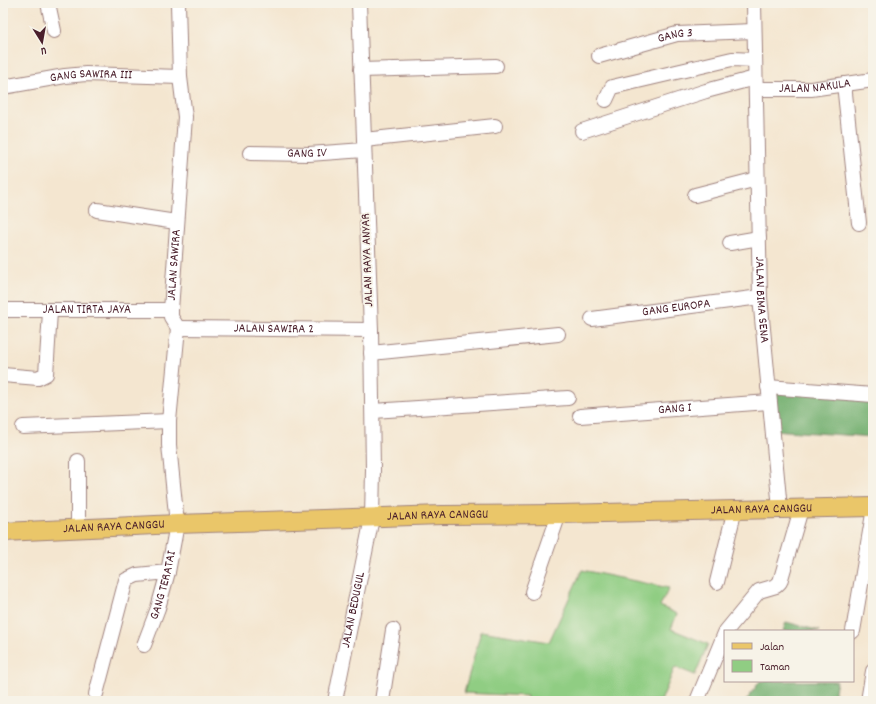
<svg xmlns="http://www.w3.org/2000/svg" width="876" height="704" font-family="Dekko,sans-serif">
<style>
.green{fill:#90cd83;stroke:#6d7657}
.forest{fill:#74b071;stroke:#5f684e}
.lines{fill:none;stroke-linecap:round;stroke-linejoin:round}
.minor-casing{stroke:#9f827e;stroke-width:16}
.major-casing{stroke:#9f827e;stroke-width:20}
.minor{stroke:#fff;stroke-width:14}
.major{stroke:#eac669;stroke-width:18}
.labels{text-anchor:middle;dominant-baseline:central;stroke-width:3.5;stroke-linejoin:round;paint-order:stroke}
.street-label{font-size:13px;fill:#4a1f2b;stroke:#f7f3e8}
</style>
<rect width="100%" height="100%" fill="#f7f3e8"/>
<filter id="ink" filterUnits="userSpaceOnUse"><feTurbulence type="fractalNoise" baseFrequency=".025" numOctaves="2"/><feDisplacementMap in="SourceGraphic" scale="8" xChannelSelector="R" yChannelSelector="G"/><feConvolveMatrix kernelMatrix="1 2 1 2 8 2 1 2 1" color-interpolation-filters="sRGB"/></filter>
<filter id="wash" filterUnits="userSpaceOnUse"><feTurbulence type="fractalNoise" baseFrequency=".012" numOctaves="4" result="noise"/><feDisplacementMap in="SourceGraphic" scale="16" xChannelSelector="R" yChannelSelector="G"/><feGaussianBlur stdDeviation="0.9" result="paint"/><feColorMatrix in="noise" values="0 0 0 0 0 0 0 0 0 0 0 0 0 0 0 0 0 1.4 0 .05"/><feComposite in="paint" operator="in"/></filter>
<g filter="url(#wash)">
<rect width="100%" height="100%" fill="#f4e6d0"/>
<polygon class="green" points="582,570 669,588 660,606 677,614 671,629 708,644 695,675 675,667 661,701 526,701 527,696 464,693 481,631 549,642"/>
<g class="forest">
<polygon points="768,382 873,397 873,437 772,430"/>
<polygon points="786,622 790,623 820,631 783,631"/>
<polygon points="760,681 837,681 833,701 746,701"/>
</g>
</g>
<g filter="url(#ink)">
<g class="lines">
<defs>
<g id="minor">
<polyline points="48,3 54,31"/>
<path id="s1" d="M754,3L760,297L780,509"/>
<path id="s2" d="M599,56L677,34L754,31"/>
<polyline points="361,70 496,66"/>
<polyline points="844,84 859,223"/>
<path id="s3" d="M3,87L65,76L86,74L180,77"/>
<path id="s4" d="M756,89H811L873,80"/>
<polyline points="606,100 612,87 732,59 755,60"/>
<polyline points="582,131 706,91 755,78"/>
<polyline points="364,140 495,126"/>
<path id="s5" d="M250,153L309,154L364,150"/>
<polyline points="695,195 757,179"/>
<polyline points="97,210 176,222"/>
<polyline points="730,243 759,238"/>
<path id="s6" d="M3,310H171"/>
<path id="s7" d="M592,319L760,297"/>
<path id="s8" d="M178,328L371,330"/>
<polyline points="371,353 558,334"/>
<polyline points="3,375 38,378 46,374 50,312"/>
<polyline points="768,387 873,395"/>
<polyline points="373,411 568,398"/>
<path id="s9" d="M580,416L769,402"/>
<polyline points="23,427 169,421"/>
<polyline points="78,461 78,529"/>
<polyline points="717,582 735,509"/>
<polyline points="532,592 559,514"/>
<polyline points="726,631 759,591 776,586 780,582 801,509"/>
<polyline points="853,631 873,514"/>
<path id="s10" d="M144,645L158,608L168,572L177,524L169,445V421L178,328L171,317V310L185,117L180,77L178,3"/>
<polyline points="96,694 126,580 137,575 168,572"/>
<path id="s11" d="M335,701L372,518L373,470L371,330L359,3"/>
<polyline points="382,701 393,630"/>
<polyline points="697,701 725,633"/>
<polyline points="868,701 873,671"/>
</g>
<g id="major">
<path id="s12" d="M3,532L177,524L442,515L559,514L873,507"/>
</g>
</defs>
<use href="#minor" class="minor-casing"/>
<use href="#major" class="major-casing"/>
<use href="#minor" class="minor"/>
<use href="#major" class="major"/>
</g>
</g>
<g class="labels">
<g class="street-label">
<text stroke="none"><textPath href="#s2" startOffset="79">GANG 3</textPath></text>
<text stroke="none"><textPath href="#s3" startOffset="89">GANG SAWIRA III</textPath></text>
<text stroke="none"><textPath href="#s4" startOffset="59">JALAN NAKULA</textPath></text>
<text stroke="none"><textPath href="#s5" startOffset="57">GANG IV</textPath></text>
<text transform="translate(368 260) rotate(-92)">JALAN RAYA ANYAR</text>
<text stroke="none"><textPath href="#s10" startOffset="388">JALAN SAWIRA</textPath></text>
<text stroke="none"><textPath href="#s1" startOffset="297">JALAN BIMA SENA</textPath></text>
<text stroke="none"><textPath href="#s7" startOffset="85">GANG EUROPA</textPath></text>
<text stroke="none"><textPath href="#s6" startOffset="84">JALAN TIRTA JAYA</textPath></text>
<text stroke="none"><textPath href="#s8" startOffset="96">JALAN SAWIRA 2</textPath></text>
<text stroke="none"><textPath href="#s9" startOffset="95">GANG I</textPath></text>
<text stroke="none"><textPath href="#s12" startOffset="759">JALAN RAYA CANGGU</textPath></text>
<text stroke="none"><textPath href="#s12" startOffset="435">JALAN RAYA CANGGU</textPath></text>
<text stroke="none"><textPath href="#s12" startOffset="111">JALAN RAYA CANGGU</textPath></text>
<text stroke="none"><textPath href="#s10" startOffset="63">GANG TERATAI</textPath></text>
<text stroke="none"><textPath href="#s11" startOffset="93">JALAN BEDUGUL</textPath></text>
</g>
</g>
<rect width="876" height="704" fill="none" stroke="#f7f3e8" stroke-width="16"/>
<rect x="724" y="630" width="130" height="52" fill="#f7f3e8" stroke="#b29e9c"/>
<rect x="732" y="643" width="20" height="6" fill="#eac669" stroke="#b29e9c"/>
<text x="760" y="650" font-size="12" fill="#4a1f2b">Jalan</text>
<rect x="732" y="660" width="20" height="12" fill="#90cd83" stroke="#b29e9c"/>
<text x="760" y="670" font-size="12" fill="#4a1f2b">Taman</text>
<g transform="translate(42 42) rotate(169)" stroke="#f7f3e8" stroke-width="3" paint-order="stroke">
<path d="M0-3L7 15L0 10L-7 15Z" fill="#4a1f2b"/>
<text y="-6" font-size="11" font-weight="bold" text-anchor="middle" fill="#4a1f2b">U</text>
</g>
</svg>
